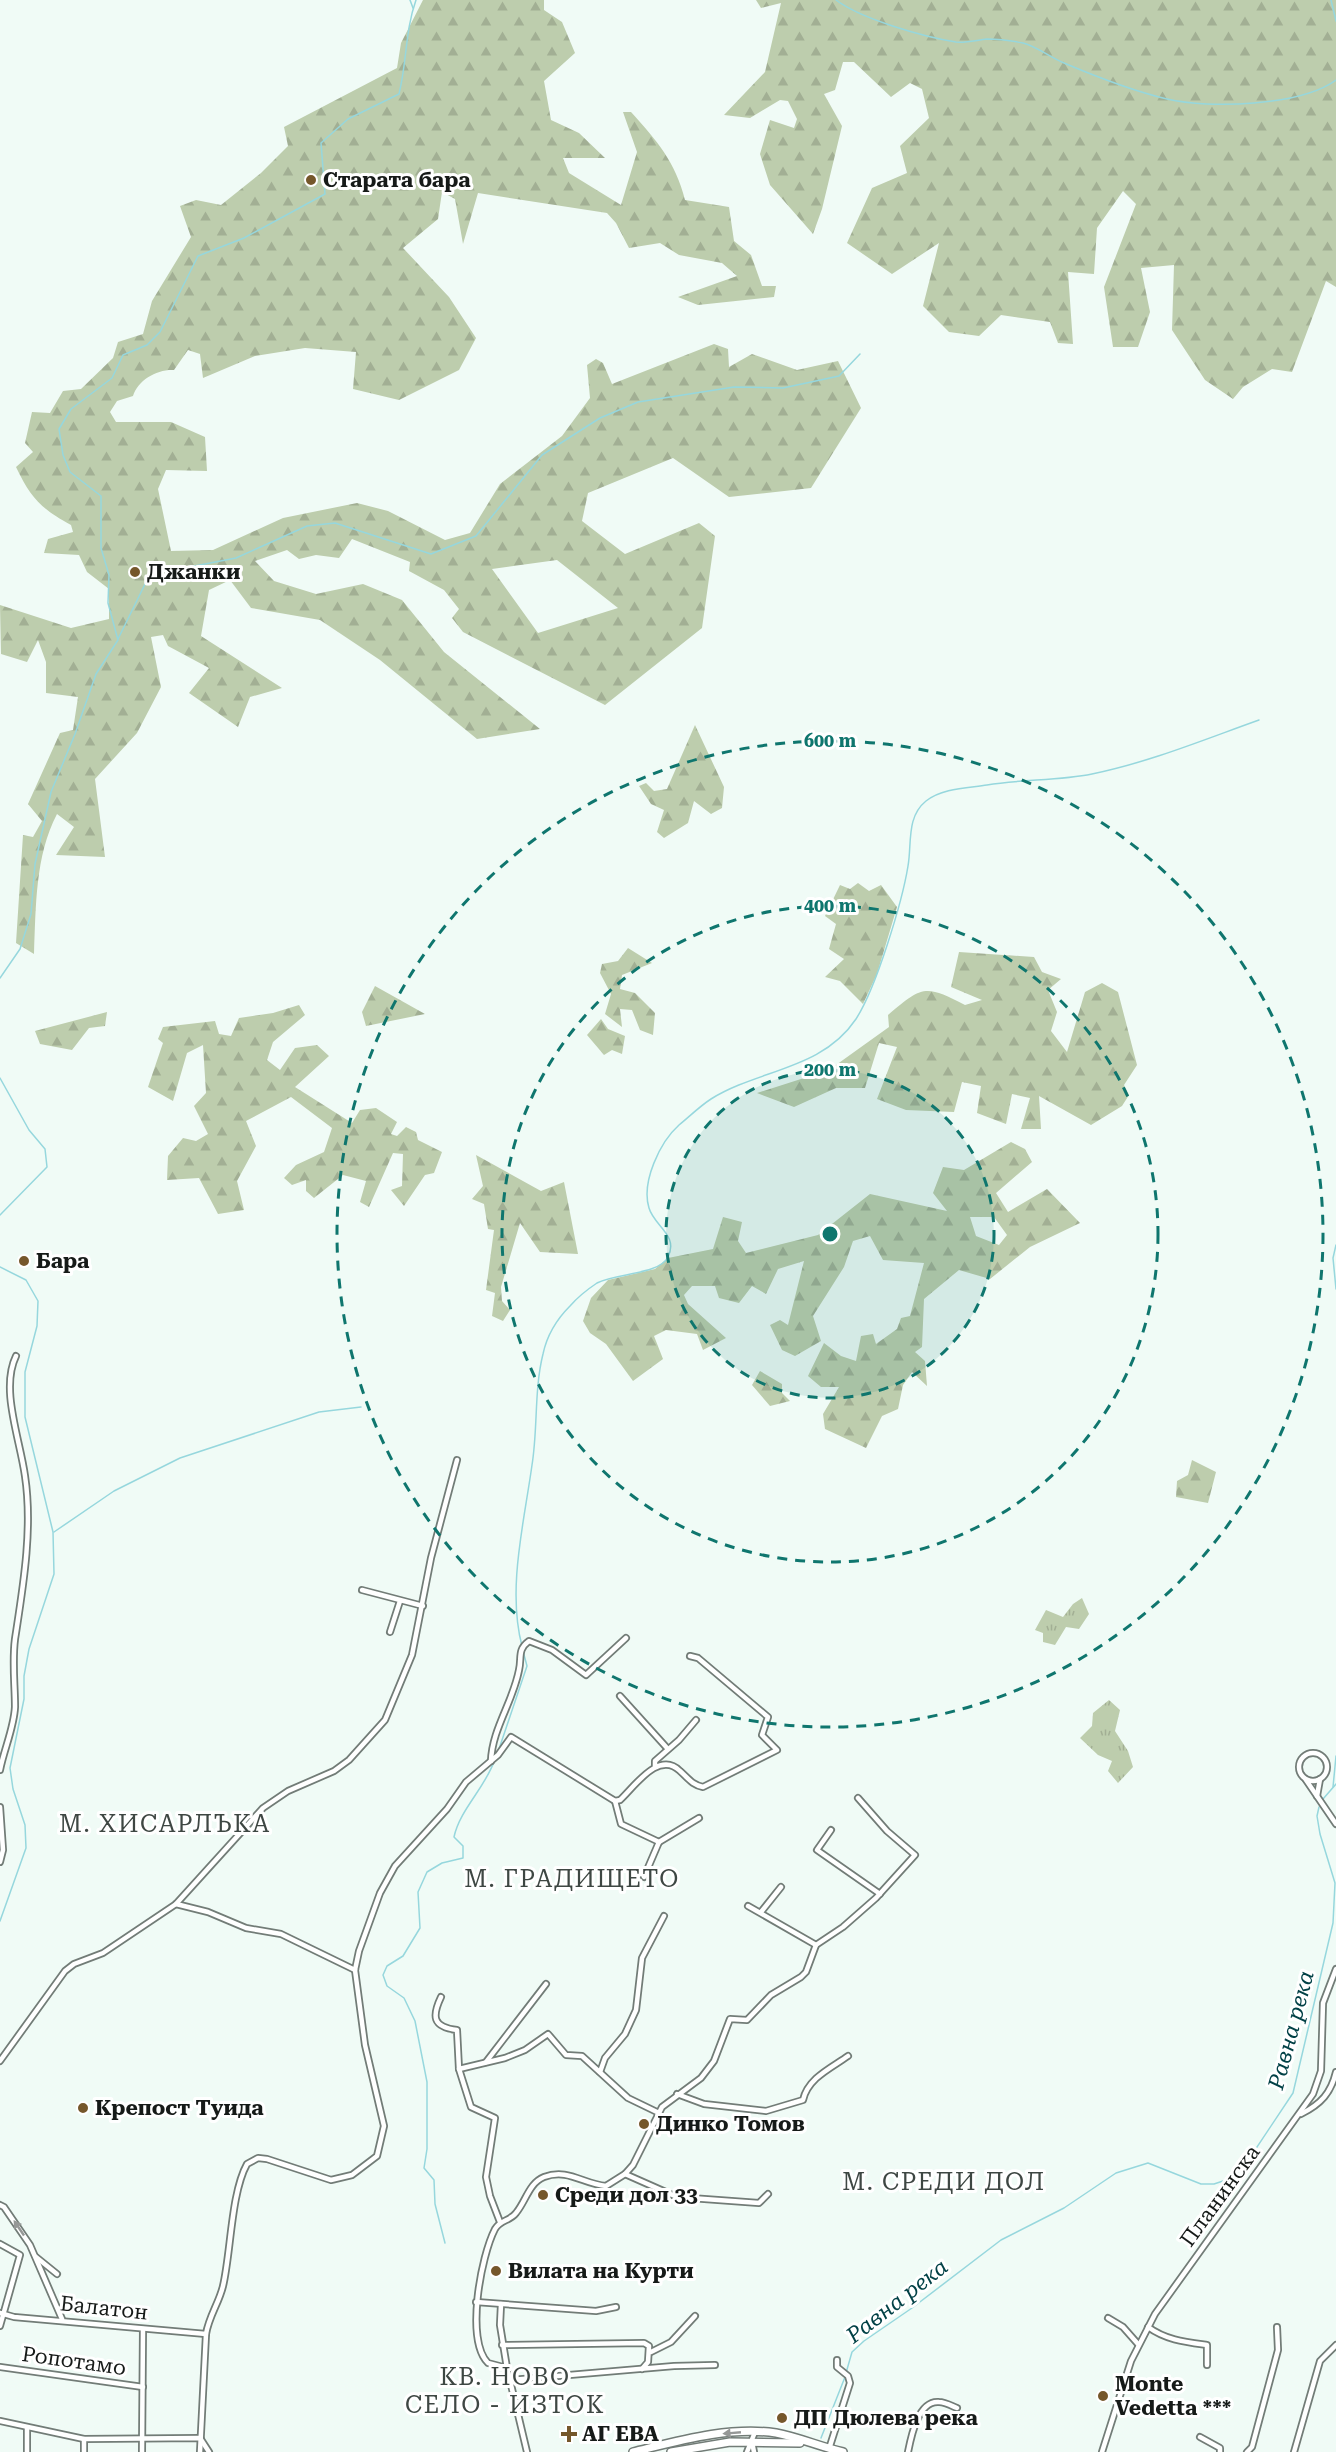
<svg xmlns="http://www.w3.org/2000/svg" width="1336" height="2452" font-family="'Roboto Serif',serif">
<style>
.grass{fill:url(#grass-tufts)}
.forest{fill:url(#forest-firs);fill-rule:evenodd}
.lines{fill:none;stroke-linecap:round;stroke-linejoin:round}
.stream{stroke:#96d7dd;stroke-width:1.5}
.street-casing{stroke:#727c77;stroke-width:8}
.secondary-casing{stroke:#727c77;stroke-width:10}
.street{stroke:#fff;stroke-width:4.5}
.secondary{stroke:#fff;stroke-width:7}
.oneway{fill:#969897}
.ring{fill:none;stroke:#0f766e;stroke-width:3;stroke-dasharray:10 8}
.poi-dot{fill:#75572b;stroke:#fff;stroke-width:2}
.labels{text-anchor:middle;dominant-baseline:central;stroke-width:6;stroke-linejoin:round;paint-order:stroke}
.poi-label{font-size:21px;font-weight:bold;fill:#161a18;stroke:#fff;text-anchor:start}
.street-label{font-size:21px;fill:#161a18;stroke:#fff}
.water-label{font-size:22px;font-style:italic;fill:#024146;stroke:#fff}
.quarter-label{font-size:24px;letter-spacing:1.5px;fill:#3e4743;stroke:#fff}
.centre{fill:#0f766e;stroke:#fff;stroke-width:3}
.ring-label{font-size:18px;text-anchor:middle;font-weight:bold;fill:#0f766e;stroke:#fff;stroke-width:6;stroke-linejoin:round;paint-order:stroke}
</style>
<defs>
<pattern id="grass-tufts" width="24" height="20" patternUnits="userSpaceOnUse" patternTransform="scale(1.5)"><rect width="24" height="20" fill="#bdcdad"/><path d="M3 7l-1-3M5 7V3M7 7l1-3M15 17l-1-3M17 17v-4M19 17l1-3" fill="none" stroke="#a2af94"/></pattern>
<pattern id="forest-firs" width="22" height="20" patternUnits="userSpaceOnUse" patternTransform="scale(1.5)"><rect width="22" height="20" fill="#bdcdad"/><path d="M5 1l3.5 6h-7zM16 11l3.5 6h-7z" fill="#a2af94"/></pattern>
</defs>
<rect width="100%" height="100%" fill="#f0fbf6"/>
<g class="grass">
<polygon points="1082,1598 1089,1614 1079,1629 1066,1627 1055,1645 1043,1642 1043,1633 1035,1630 1046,1610 1063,1617 1073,1604"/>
<polygon points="1109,1700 1120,1710 1115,1731 1128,1751 1133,1767 1118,1783 1108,1771 1112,1761 1098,1755 1080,1738 1092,1726 1093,1713"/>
</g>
<g class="forest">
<path d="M423,0H544V10L562,22L575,53L544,81L551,120L579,133L605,158H563L569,173L621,205L637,152L623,112H631C657,141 675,161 685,200L729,207L734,241L751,255L762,286H776L774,297L698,305L678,297L737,276L722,263L679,255L660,243L629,248L616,223L607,213L478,193L463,244L455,199L442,192L438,219L403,248L449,297L476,338L459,370L399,400L353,389L356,352L305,348L255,356L203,378L200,354L188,350L174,370C157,369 138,380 133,396L117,401L110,412L116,422H171L205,437L207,471L166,470L158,489L171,551L213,550L283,518L357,503L388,511L445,540L470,533L500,484L562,436L590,398L587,365L596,359L603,363L612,384L714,344L728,349L729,367L752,354L797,370L838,361L861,408L811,488L729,497L673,458L588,493L582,521L625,554L699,523L715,536L702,628L605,705L463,632L452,618L459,609L444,590L409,571L410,562L352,539L339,558L316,555L299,559L287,550L255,561L274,581L316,594L363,584L402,600L444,652L540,729L477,739L380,660L320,620L251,608L230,580L209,590L201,636L282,688L250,697L238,727L189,693L209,668L168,646L163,635L151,637L161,687L137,733L95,779L105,857L56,855L74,827L57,814C35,856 36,907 34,954L16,943L23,835L33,837L42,821L28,804L60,733L73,730L78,697L46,693V662L38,640L27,662L1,654L0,605L71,628L109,619V589L87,572L79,555L44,553L48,539L73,532L71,525C40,508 31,498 16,467L33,452L25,443L32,412L50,413L63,391L81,389L113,358L118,342L143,334L152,301L191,237L180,206L196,200L221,205L261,173L288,146L284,127L397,68L401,43ZM557,560L618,608L538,633L492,569Z"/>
<polygon points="756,0 1336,0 1336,287 1326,281 1292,372 1272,369 1243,387 1233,399 1205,380 1172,330 1174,265 1141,268 1150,312 1138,347 1113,347 1104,287 1136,204 1123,191 1097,228 1094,274 1068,272 1073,344 1058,343 1050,322 1001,315 979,336 949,332 923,306 939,243 892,274 847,243 872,188 907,173 900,146 929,118 922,89 910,83 891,97 854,62 843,62 835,90 824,94 842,126 822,209 813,234 770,185 760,154 770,120 794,128 797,119 788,101 780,100 750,118 724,115 765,72 781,3 761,8"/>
<polygon points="695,725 724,787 722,808 711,814 694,801 688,823 664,838 657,832 664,810 651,804 639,786 646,783 654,791 667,789"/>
<polygon points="858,883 869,891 881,885 897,907 877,974 863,1004 840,981 825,977 844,959 829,949 836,924 825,916 840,885 850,889"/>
<polygon points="628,948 652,963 622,975 620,989 635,993 655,1013 653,1035 640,1030 632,1010 620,1009 622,1027 605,1014 611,994 600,973 602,964 618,961"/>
<path d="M959,952L1034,957L1042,972L1061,979L1048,990L1057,1012L1051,1031L1067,1052L1085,992L1102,983L1118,992L1137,1065L1124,1085L1129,1095L1122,1106L1091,1125L1039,1096L1041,1129H1021L1030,1098L1012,1094L1006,1124L977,1113L981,1086L962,1082L954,1112L906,1110L877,1099L897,1047L879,1043L865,1088H836L794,1107L757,1093L829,1070L889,1027L888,1015C922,986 925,984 965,1005L982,1000L951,987Z"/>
<polygon points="375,986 425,1014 366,1026 362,1012"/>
<polygon points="299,1005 305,1015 273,1042 267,1060 280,1070 295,1048 317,1045 329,1056 295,1087 352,1123 360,1110 376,1108 397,1122 391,1134 397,1136 406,1127 416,1132 418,1140 442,1152 434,1173 425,1175 404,1206 391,1190 402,1186 403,1154 393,1153 369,1207 360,1202 366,1181 343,1175 314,1198 306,1191 306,1180 292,1185 284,1178 296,1165 324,1152 332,1128 291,1097 246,1121 256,1146 237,1181 244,1210 218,1214 199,1178 167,1180 168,1156 183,1138 196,1141 208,1134 194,1106 206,1093 203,1045 187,1053 173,1101 148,1087 163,1043 158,1039 163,1027 215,1021 219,1034 231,1036 239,1018 273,1013"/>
<polygon points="107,1012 105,1026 89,1028 72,1050 40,1044 35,1031"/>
<polygon points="601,1019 608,1029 625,1036 622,1054 612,1050 604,1055 587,1035"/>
<path d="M1011,1142L1025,1149L1032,1162L996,1193L1008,1212L1047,1189L1080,1223L1030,1247L990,1279L959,1270L924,1299L922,1347L915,1352L925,1361L927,1386L912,1372L903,1385L898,1409L882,1416L866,1448L825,1429L823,1414L839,1387H821L808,1376L824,1343L841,1356L856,1361L861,1336L873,1334L876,1344L897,1329L901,1318L910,1316L924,1263L883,1260L870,1236L853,1241L844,1267L813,1316L821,1341L795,1356L782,1350L770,1325L780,1320L788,1325L804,1261L778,1269L766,1294L752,1286L739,1303L719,1298L715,1286H692L684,1295L688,1304L726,1338L703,1350L697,1334L666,1330L654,1336L663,1359L633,1381L606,1344L590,1333L583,1321L591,1298L608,1280L655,1269L668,1258L713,1249L723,1217L742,1222L738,1241L746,1253L818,1235L870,1194L947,1211L933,1193L943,1167L964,1170ZM970,1217H994L1007,1235L999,1245L976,1236Z"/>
<polygon points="476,1155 541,1191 564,1182 578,1254 540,1252 520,1223 501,1287 502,1301 510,1310 503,1321 492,1316 495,1293 486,1290 494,1230 488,1229 484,1204 472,1199 483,1186"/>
<polygon points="760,1371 782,1384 782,1393 790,1401 770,1406 752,1385"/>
<polygon points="1192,1460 1216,1472 1208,1503 1176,1497 1177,1481 1188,1475"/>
</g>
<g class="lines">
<g class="stream">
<polyline points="410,0 413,8"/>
<path d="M836,0C861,19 924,37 956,42C966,43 977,40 987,39C998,39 1013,41 1023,43C1038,47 1051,58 1064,63C1097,77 1133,91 1167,99C1210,109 1300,106 1336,80"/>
<polyline points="1331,0 1336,21"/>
<polyline points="118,639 150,574 165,566 179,569 236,558 307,526 335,523 431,554 476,536 542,455 600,418 638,402 734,387 783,388 839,376 860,354"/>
<path d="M0,978L20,949L31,914L35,864L51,792L75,734L96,674L118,640L108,603L109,575L101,548V496L70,472L63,455L59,429L71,409L112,378L123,355L147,345L160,332L198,256L244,238L325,194L321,143L348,119L399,94C407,62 405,31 416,0"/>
<polyline points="0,1078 29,1130 45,1149 47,1167 0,1215"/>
<polyline points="1336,1245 1333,1258 1336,1289"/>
<polyline points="0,1267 26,1280 38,1301 37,1326 25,1372 25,1417 53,1532 54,1574 29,1649 24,1676 24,1699 10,1768 13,1789 25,1825 26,1848 0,1921"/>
<polyline points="54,1532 114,1491 180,1458 319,1412 361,1407"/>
<path d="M522,1646C507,1589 524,1523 532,1465C538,1428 534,1390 543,1354C547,1335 557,1319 570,1306C577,1298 588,1289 597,1283C615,1273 659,1275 668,1257C679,1235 654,1226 649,1208C641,1182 660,1142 679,1125C689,1117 700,1106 711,1099C759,1069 822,1070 856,1019C876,988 902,903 908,866C912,844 906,817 926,801C942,788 968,788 987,785C1022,779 1058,781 1092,774C1150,762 1203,740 1259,720"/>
<polyline points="498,1752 527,1666 523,1651"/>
<polyline points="1333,1787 1336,1756"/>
<polyline points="1323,1799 1336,1784"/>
<path d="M445,2243L435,2204L434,2180L424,2168L427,2149V2082L415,2021L404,1998L387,1986L383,1975L387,1966L403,1956L420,1928L418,1892L427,1872L442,1863L463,1858V1846L454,1837C460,1809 486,1787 495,1759"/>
<polyline points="846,2373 852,2352 864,2341 912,2308 1001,2240 1064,2208 1116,2173 1148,2163 1201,2184 1214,2184 1232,2178 1245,2165 1293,2093 1333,1923 1335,1883 1320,1834 1317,1816 1319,1807"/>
<polyline points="821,2438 845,2377"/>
</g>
<defs>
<g id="street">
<polyline points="362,1590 423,1606"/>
<polyline points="390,1632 400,1601"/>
<polyline points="620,1696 667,1748"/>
<circle cx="1313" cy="1767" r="14"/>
<path d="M491,1761C492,1729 513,1702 519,1670C522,1657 517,1650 529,1641L552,1650L586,1675L626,1638"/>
<polyline points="655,1766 655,1761 679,1740 696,1720"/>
<path d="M0,1770C4,1749 14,1728 15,1707C15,1685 12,1662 15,1639C23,1587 33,1529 25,1476C20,1439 0,1389 16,1356"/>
<polyline points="1306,1780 1336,1824"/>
<polyline points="1317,1796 1320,1779"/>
<polyline points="615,1801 621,1824 659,1842 699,1818"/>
<polyline points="0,1807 3,1850 0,1862"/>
<polyline points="831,1830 817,1850 880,1894"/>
<polyline points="644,1877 659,1842"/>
<polyline points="176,1904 208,1912 246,1928 281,1934 355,1970"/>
<polyline points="748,1906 816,1945"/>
<polyline points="761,1912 781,1887"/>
<path d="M441,1997C432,2016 432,2027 457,2030L459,2069L471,2107L495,2118L486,2177L490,2196L500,2222"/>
<polyline points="0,2061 65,1971 74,1964 103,1953 176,1904 263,1808 288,1791 334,1771 349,1760 385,1720 412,1655 431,1558 457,1460"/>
<polyline points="486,2062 546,1984"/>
<polyline points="459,2069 505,2058 525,2050 548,2034 566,2055 582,2056 628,2098 659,2113"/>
<polyline points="600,2072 605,2058 625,2034 636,2010 642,1958 664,1916"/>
<path d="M677,2094L704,2104L766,2111L803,2100C808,2078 831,2068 848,2056"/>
<path d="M1301,2114C1321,2104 1331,2093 1336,2072"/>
<polyline points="625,2174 677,2197 759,2203 768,2194"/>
<polyline points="0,2205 4,2207 30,2245 62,2319"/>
<polyline points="0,2244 20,2255 0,2326"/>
<polyline points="36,2257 57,2274"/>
<polyline points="476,2302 596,2311 616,2307"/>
<polyline points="501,2304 500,2325 507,2368"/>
<polyline points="0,2313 14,2317 206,2334"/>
<polyline points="1108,2318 1123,2327 1138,2344"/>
<path d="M1148,2327C1166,2340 1185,2342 1207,2345V2365"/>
<polyline points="502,2345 644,2343 649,2346 648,2362 642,2369"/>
<polyline points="651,2352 671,2342 695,2316"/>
<polyline points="0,2367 143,2387"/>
<polyline points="511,2380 674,2366 715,2365"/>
<polyline points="0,2421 84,2439 200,2438 209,2452"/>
<polyline points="1200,2437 1220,2448 1220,2452"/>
<polyline points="84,2439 84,2452"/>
<polyline points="752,2442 754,2452"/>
<polyline points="829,2449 850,2383 848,2376 837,2367 837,2360"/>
<polyline points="27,2452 27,2428"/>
<polyline points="142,2452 143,2329"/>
<path d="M200,2452L206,2334C209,2316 219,2303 223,2286C231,2252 231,2193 247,2164L258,2158L267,2159L331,2180L352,2175L377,2156L384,2126L365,2045L355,1970L359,1951L380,1893L395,1866L447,1809L466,1782L498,1755L511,1737L615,1801L620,1800C635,1786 659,1750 680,1771C688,1778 692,1785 703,1787L777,1750L762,1735L768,1717L698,1658L690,1656"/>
<path d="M527,2452L507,2368L488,2363C465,2340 481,2256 495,2229C500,2220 510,2221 516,2213C526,2201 529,2183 544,2177C568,2168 583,2184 606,2186L625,2174L633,2165L662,2107L701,2078L714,2061L730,2019L747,2020L771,1995L801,1977L806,1972L816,1945L843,1927L876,1898L915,1855L887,1831L858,1798"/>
<polyline points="747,2452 755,2432"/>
<path d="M908,2452C911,2437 918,2400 939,2402C945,2402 952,2406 957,2408"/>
<polyline points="1102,2452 1131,2361 1155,2314 1313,2094 1321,2071 1323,2003 1336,1969"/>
<polyline points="1247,2452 1252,2447 1278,2350 1277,2327"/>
<polyline points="1294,2452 1320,2361 1336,2345"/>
</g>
<g id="secondary">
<path d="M633,2452C678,2441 729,2426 776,2433C798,2437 821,2447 843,2452"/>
<polyline points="671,2452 730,2442 800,2443"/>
</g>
</defs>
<use href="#street" class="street-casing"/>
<use href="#secondary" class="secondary-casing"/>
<use href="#street" class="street"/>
<use href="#secondary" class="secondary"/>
</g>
<defs><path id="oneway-solid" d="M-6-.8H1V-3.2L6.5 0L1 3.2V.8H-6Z" transform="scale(1.5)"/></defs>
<g class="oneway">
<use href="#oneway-solid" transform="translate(19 2228) rotate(-124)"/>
<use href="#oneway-solid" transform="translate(732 2433) rotate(175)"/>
</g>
<circle cx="830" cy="1234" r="164" fill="#0f766e" fill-opacity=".12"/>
<g class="ring">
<circle cx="830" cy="1234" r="164"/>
<circle cx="830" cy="1234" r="328"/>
<circle cx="830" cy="1234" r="493"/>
</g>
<g class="poi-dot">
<circle cx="311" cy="180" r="6"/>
<circle cx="135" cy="572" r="6"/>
<circle cx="24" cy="1261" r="6"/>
<circle cx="83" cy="2108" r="6"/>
<circle cx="644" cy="2124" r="6"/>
<circle cx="543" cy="2195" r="6"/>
<circle cx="496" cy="2271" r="6"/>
<circle cx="1103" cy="2396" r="6"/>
<circle cx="782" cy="2418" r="6"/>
<path d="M566 2425h6v6h6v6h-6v6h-6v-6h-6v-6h6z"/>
</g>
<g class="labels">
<g class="poi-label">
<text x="323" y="180">Старата бара</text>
<text x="147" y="572">Джанки</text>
<text x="36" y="1261">Бара</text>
<text x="95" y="2108">Крепост Туида</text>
<text x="656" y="2124">Динко Томов</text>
<text x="555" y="2195">Среди дол 33</text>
<text x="508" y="2271">Вилата на Курти</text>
<text x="1115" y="2384">Monte<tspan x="1115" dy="24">Vedetta ***</tspan></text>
<text x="794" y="2418">ДП Дюлева река</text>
<text x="582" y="2434">АГ ЕВА</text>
</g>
<g class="street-label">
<text transform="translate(1220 2196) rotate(-54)">Планинска</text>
<text transform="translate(104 2308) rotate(6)">Балатон</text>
<text transform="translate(74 2361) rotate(8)">Ропотамо</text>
</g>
<g class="water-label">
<text transform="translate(1291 2030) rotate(-75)">Равна река</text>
<text transform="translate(897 2301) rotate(-38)">Равна река</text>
</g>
<g class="quarter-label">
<text x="165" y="1824">М. ХИСАРЛЪКА</text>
<text x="572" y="1879">М. ГРАДИЩЕТО</text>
<text x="944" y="2182">М. СРЕДИ ДОЛ</text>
<text x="505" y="2377">КВ. НОВО<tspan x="505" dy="28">СЕЛО - ИЗТОК</tspan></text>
</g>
</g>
<circle cx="830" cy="1234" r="9" class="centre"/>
<g class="ring-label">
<text x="830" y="747">600 m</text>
<text x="830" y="912">400 m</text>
<text x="830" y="1076">200 m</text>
</g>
</svg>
